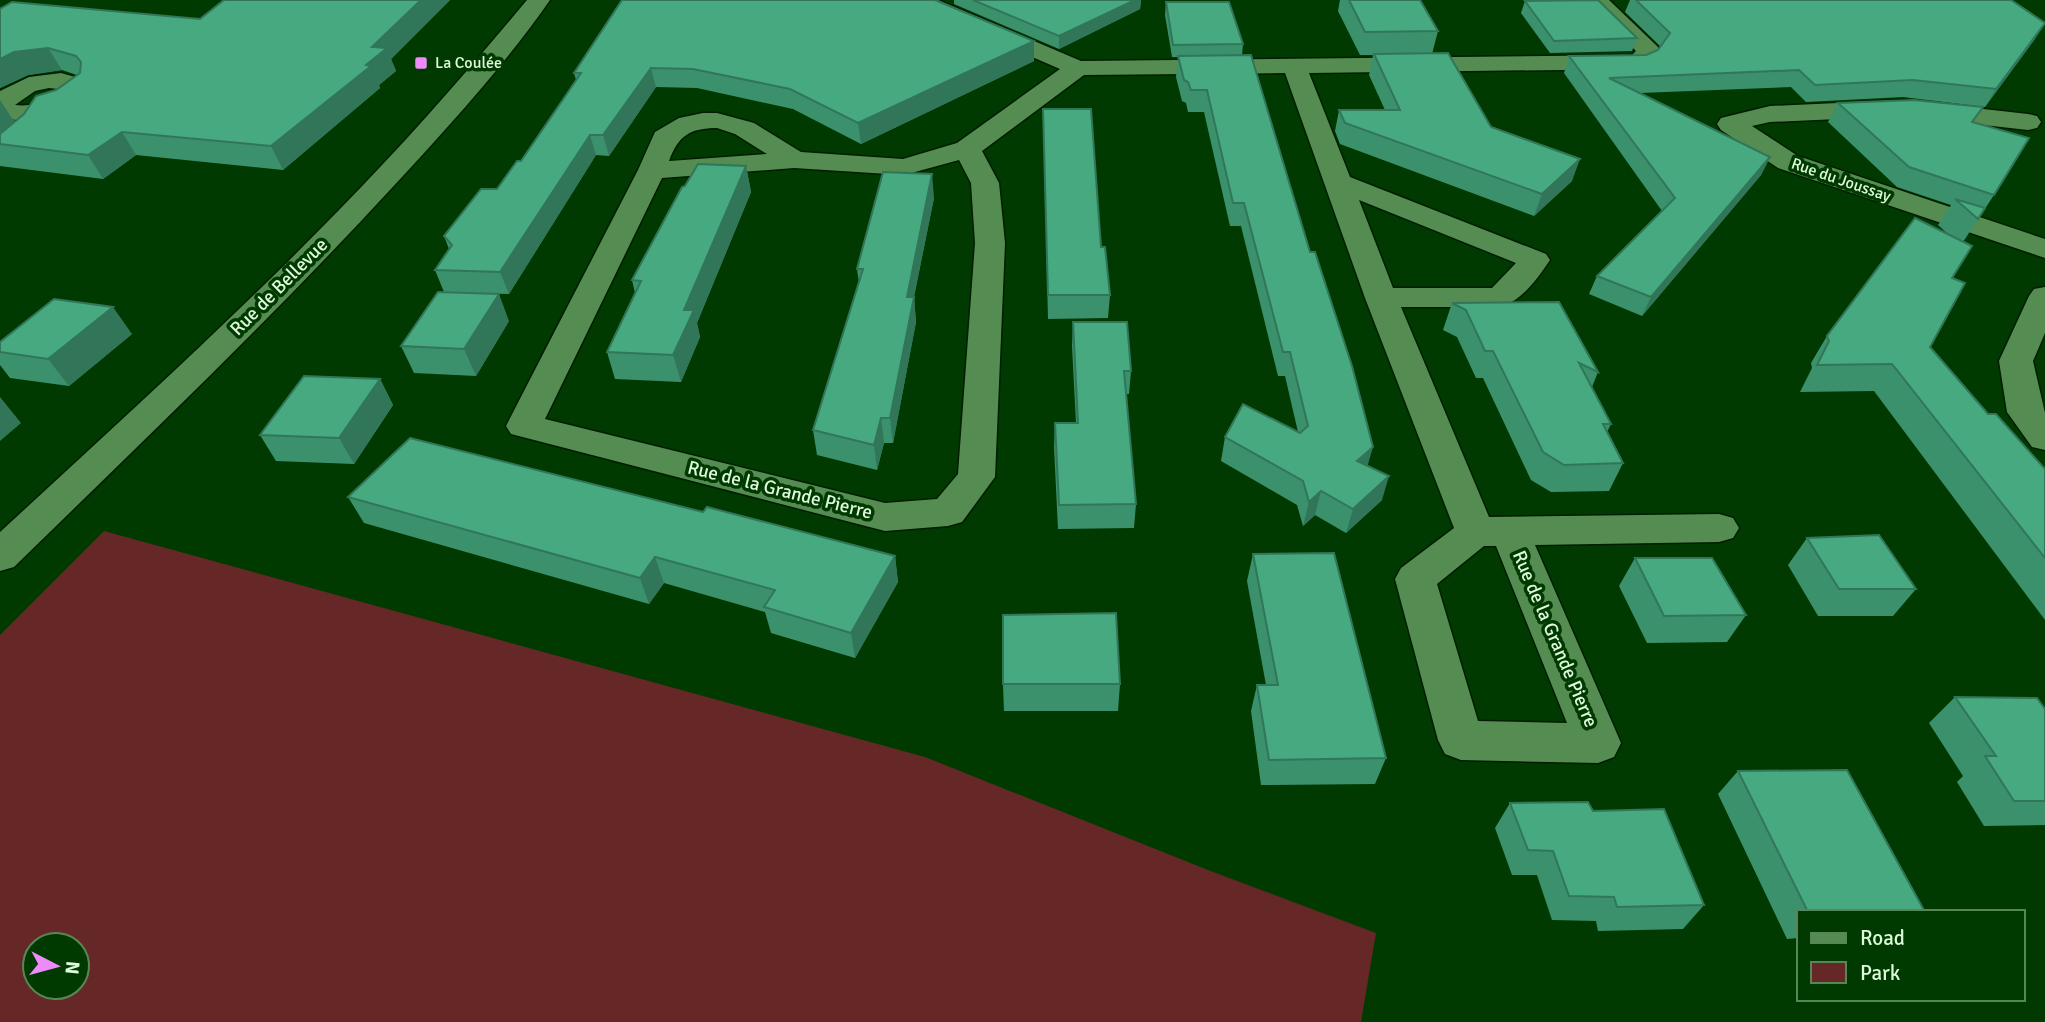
<svg xmlns="http://www.w3.org/2000/svg" width="2045" height="1022" font-family="Signika,sans-serif">
<style>
.green{fill:#662727;fill-rule:evenodd}
.lines{fill:none;stroke-linecap:round;stroke-linejoin:round}
.minor-casing{stroke:#021d02;stroke-width:3}
.minor{fill:#548c51;fill-rule:evenodd}
.wall{fill:#3c916d}
.shaded-wall{fill:#317659}
.building{fill:#46a97f;stroke:#317659;stroke-width:2}
.poi-dot{fill:#ed8cf9;stroke:#003a00;stroke-width:2.5}
.labels{text-anchor:middle;dominant-baseline:central;stroke-width:7;stroke-linejoin:round;paint-order:stroke}
.far-poi-label{font-size:16px;fill:#ddfada;stroke:#003a00;text-anchor:start}
.far-street-label{font-size:16px;fill:#ddfada;stroke:#003a00}
.street-label{font-size:19px;fill:#ddfada;stroke:#003a00}
</style>
<rect width="100%" height="100%" fill="#003a00"/>
<path class="green" d="M104,531L925,757L1208,870L1376,933L1361,1022H0V635ZM35,945H77V987H35Z"/>
<g class="lines">
<defs>
<g id="minor">
<path d="M527,0H550C505,65 443,133 389,191C269,321 141,443 14,567L0,571V532C115,426 230,322 339,210C405,143 467,72 527,0Z"/>
<path d="M908,0H938L1081,61L1632,55L1636,51L1585,0H1609L1657,46L1661,51C1655,60 1650,67 1639,69L1309,73L1350,177L1546,254L1550,260C1538,278 1522,301 1500,307H1401L1489,517L1719,514L1733,518L1739,528L1733,538L1719,542L1535,545L1621,743L1614,757L1598,763L1461,760L1445,754L1438,740L1395,579L1401,568L1454,528L1365,298L1285,73L1084,75L982,151L999,183L1005,243L995,477L962,522L948,526L885,531L511,434L506,426L638,170L655,132L679,118L703,113H717L754,123L801,152L903,159L957,143L1060,69L911,5ZM717,128L735,134L767,154L669,161C678,136 690,128 717,128ZM959,160L971,183L975,243L958,474L937,499L885,503L545,419L662,178L794,168L904,175ZM1359,200L1516,263L1492,288H1393ZM1484,546H1496L1567,723L1478,721L1437,584Z"/>
<path d="M61,73L89,81L92,86V93L69,111L49,117L37,135L10,159L0,161V139L21,121L0,117V91L29,77ZM49,88L67,90C50,101 35,107 15,105L35,91Z"/>
<polygon points="1903,100 2028,114 2037,116 2041,122 2037,128 2028,130 1903,116 1770,122 1752,126 1798,156 2045,239 2045,258 1778,168 1721,130 1717,124 1721,118 1770,106"/>
<polygon points="2045,287 2045,333 2033,361 2045,413 2045,450 2032,447 2007,412 1999,361 2029,296 2034,289"/>
</g>
</defs>
<use href="#minor" class="minor-casing"/>
<use href="#minor" class="minor"/>
</g>
<g class="wall">
<polygon points="224,0 450,0 391,59 396,71 379,85 380,88 283,170 136,155 103,179 0,166 0,100 15,122 77,75 62,70 28,75 0,88 0,9 200,19"/>
<polygon points="622,0 1034,61 861,144 793,109 697,88 656,87 609,156 596,155 509,294 444,292 435,270 449,249 444,236 497,189 521,161 576,80 574,73"/>
<polygon points="954,0 1141,0 1140,9 1059,49 954,4"/>
<polygon points="1340,0 1420,0 1438,31 1432,54 1491,127 1572,181 1534,216 1340,144 1335,131 1339,110 1385,110 1369,75 1373,55 1360,55 1338,11"/>
<polygon points="1630,0 2011,0 2035,39 1985,107 1903,97 1806,102 1791,87 1640,93 1770,157 1761,175 1642,316 1589,294 1597,276 1662,211 1564,73 1569,56 1646,55 1658,50 1660,46 1625,12"/>
<polygon points="1525,1 1637,38 1632,51 1550,53 1521,13"/>
<polygon points="1166,2 1243,44 1242,55 1368,466 1382,500 1346,533 1315,515 1303,526 1297,505 1221,461 1225,437 1298,432 1285,376 1278,376 1241,226 1230,226 1204,112 1188,112 1186,103 1182,101 1176,77 1178,57 1172,57 1165,15"/>
<polygon points="1838,103 1974,122 1994,195 1963,242 1930,347 1988,414 2045,469 2045,620 1874,391 1800,392 1812,368 1811,363 1827,336 1949,235 1938,225 1951,205 1897,187 1828,122"/>
<polygon points="1043,109 1101,247 1110,295 1108,318 1048,319"/>
<polygon points="746,166 751,192 697,323 700,337 681,382 615,379 607,352 635,293 632,280 685,186"/>
<polygon points="934,198 914,297 916,322 893,443 884,443 877,470 817,455 813,430 859,283 857,269"/>
<polygon points="1452,303 1598,372 1592,387 1611,424 1607,432 1623,463 1609,491 1551,492 1531,480 1483,378 1476,378 1457,337 1443,330"/>
<polygon points="509,321 476,376 414,373 401,346"/>
<polygon points="1073,322 1131,371 1129,394 1126,394 1136,504 1134,528 1058,529 1054,447 1055,423 1076,423 1072,346"/>
<polygon points="132,334 69,386 10,378 0,365 0,342"/>
<polygon points="380,379 393,405 354,464 276,461 260,435"/>
<polygon points="348,497 703,512 895,556 898,582 855,658 771,633 765,612 664,583 649,604 364,523"/>
<polygon points="1807,538 1916,589 1893,616 1818,616 1788,565"/>
<polygon points="1253,554 1386,758 1375,784 1261,785 1251,711 1257,685 1266,685 1247,581"/>
<polygon points="1635,558 1746,615 1727,642 1647,643 1619,586"/>
<polygon points="1003,684 1120,684 1118,711 1004,711"/>
<polygon points="1955,697 2045,709 2045,825 1984,826 1957,782 1963,776 1929,723"/>
<polygon points="1738,771 1925,912 1798,912 1798,938 1787,939 1718,794"/>
<polygon points="1510,803 1593,811 1704,905 1683,929 1598,931 1596,921 1552,920 1537,875 1512,875 1495,828"/>
</g>
<g class="shaded-wall">
<polygon points="421,0 450,0 391,59 396,71 379,85 380,88 283,170 271,146 366,65 372,47"/>
<polygon points="1135,0 1141,0 1140,9 1059,49 1059,36"/>
<polygon points="2045,23 2035,39 1985,107 1996,89"/>
<polygon points="1034,41 1034,61 861,144 858,123"/>
<polygon points="48,48 62,70 28,75 0,88 0,59 14,52"/>
<polygon points="651,68 656,87 609,156 603,135"/>
<polygon points="0,100 15,123 0,137"/>
<polygon points="122,132 136,155 103,179 88,155"/>
<polygon points="590,135 596,155 509,294 500,272"/>
<polygon points="1770,157 1761,175 1642,316 1651,297"/>
<polygon points="1580,159 1572,181 1534,216 1542,194"/>
<polygon points="746,166 751,192 697,323 700,337 681,382 673,355 684,310"/>
<polygon points="932,174 934,198 909,321 907,297"/>
<polygon points="499,294 509,321 476,376 464,349"/>
<polygon points="914,297 916,322 893,443 890,418"/>
<polygon points="113,307 132,334 69,386 48,359"/>
<polygon points="380,379 393,405 354,464 339,438"/>
<polygon points="0,397 21,423 0,441"/>
<polygon points="881,418 884,443 877,470 874,445"/>
<polygon points="1373,447 1366,471 1357,461"/>
<polygon points="1389,476 1382,500 1346,533 1353,509"/>
<polygon points="1321,491 1315,515 1303,526 1309,502"/>
<polygon points="895,556 898,582 855,658 851,633"/>
<polygon points="655,557 664,583 649,604 640,578"/>
</g>
<g class="building">
<polygon points="224,0 421,0 372,47 387,48 366,65 371,66 271,146 122,132 88,155 0,144 0,134 24,114 36,96 56,90 80,73 81,62 76,56 48,48 14,52 0,59 0,9 12,2 200,19"/>
<polygon points="622,0 935,0 1034,41 858,123 790,89 693,69 651,68 603,135 590,135 500,272 435,270 452,245 444,236 481,189 497,189 517,161 521,161 581,73 574,73"/>
<polygon points="973,0 1135,0 1059,36"/>
<polygon points="1349,0 1420,0 1438,31 1365,32"/>
<polygon points="1598,0 1637,38 1554,41 1525,1"/>
<polygon points="1636,0 2011,0 2045,23 1996,89 1913,80 1815,85 1799,70 1609,78 1770,157 1651,297 1597,276 1675,198 1569,56 1646,55 1658,50 1670,33"/>
<polygon points="1166,2 1229,2 1243,44 1173,45"/>
<polygon points="1448,53 1491,127 1580,159 1542,194 1345,123 1339,110 1400,110 1374,54"/>
<polygon points="1251,55 1310,252 1315,252 1352,366 1373,447 1357,461 1389,476 1353,509 1321,491 1309,502 1303,481 1225,437 1243,404 1300,433 1308,426 1290,352 1283,352 1244,203 1233,203 1207,90 1191,90 1188,82 1184,80 1178,56"/>
<polygon points="1914,100 1983,107 1972,122 2029,138 1994,195 1909,167 1838,103"/>
<polygon points="1043,109 1091,109 1101,247 1105,247 1110,295 1048,295"/>
<polygon points="698,164 746,166 684,310 694,310 673,355 607,352 641,281 632,280 682,187 685,186"/>
<polygon points="883,172 932,174 907,297 914,297 890,418 881,418 874,445 813,430 863,269 857,269"/>
<polygon points="1955,199 1985,208 1978,219"/>
<polygon points="1915,218 1972,246 1952,278 1965,283 1930,347 1988,414 1996,414 2045,469 2045,558 1892,364 1817,365 1829,341 1827,336"/>
<polygon points="438,292 499,294 464,349 401,346"/>
<polygon points="54,299 113,307 48,359 0,352 0,342"/>
<polygon points="1559,302 1598,372 1579,363 1611,424 1603,424 1623,463 1564,465 1543,452 1493,351 1485,351 1466,310 1452,303"/>
<polygon points="1073,322 1127,322 1131,371 1124,371 1136,504 1059,505 1055,423 1078,423"/>
<polygon points="304,376 380,379 339,438 260,435"/>
<polygon points="410,438 703,512 707,507 895,556 851,633 764,607 775,590 655,557 640,578 348,497"/>
<polygon points="1879,535 1916,589 1839,589 1807,538"/>
<polygon points="1334,553 1386,758 1269,760 1257,685 1278,685 1253,554"/>
<polygon points="1635,558 1712,558 1746,615 1664,616"/>
<polygon points="1116,613 1120,684 1003,684 1003,615"/>
<polygon points="1955,697 2037,698 2045,709 2045,801 2014,801 1985,756 1996,756"/>
<polygon points="1847,770 1925,912 1808,912 1738,771"/>
<polygon points="1588,802 1593,811 1664,809 1704,905 1617,907 1614,897 1569,896 1553,851 1528,850 1510,803"/>
</g>
<rect class="poi-dot" x="414" y="56" width="14" height="14" rx="3.5"/>
<g class="labels">
<g class="far-poi-label">
<text x="435" y="63">La Coulée</text>
</g>
<g class="far-street-label">
<text transform="translate(1841 180) rotate(19)">Rue du Joussay</text>
</g>
<g class="street-label">
<text transform="translate(279 287) rotate(-45)">Rue de Bellevue</text>
<text transform="translate(780 490) rotate(14)">Rue de la Grande Pierre</text>
<text transform="translate(1555 639) rotate(67)">Rue de la Grande Pierre</text>
</g>
</g>
<rect x="1797" y="910" width="228" height="91" fill="#003a00" stroke="#588757" stroke-width="2"/>
<rect x="1811" y="933" width="35" height="10" fill="#548c51" stroke="#588757" stroke-width="2"/>
<text x="1860" y="945" font-size="21" fill="#ddfada">Road</text>
<rect x="1811" y="962" width="35" height="21" fill="#662727" stroke="#588757" stroke-width="2"/>
<text x="1860" y="980" font-size="21" fill="#ddfada">Park</text>
<g transform="translate(56 966) rotate(96)"><circle r="33" fill="#003a00" stroke="#588757" stroke-width="2"/>
<path d="M0-5L12 26L0 18L-12 26Z" fill="#ed8cf9"/>
<text y="-10" font-size="19" font-weight="bold" text-anchor="middle" fill="#ddfada">N</text>
</g>
</svg>
